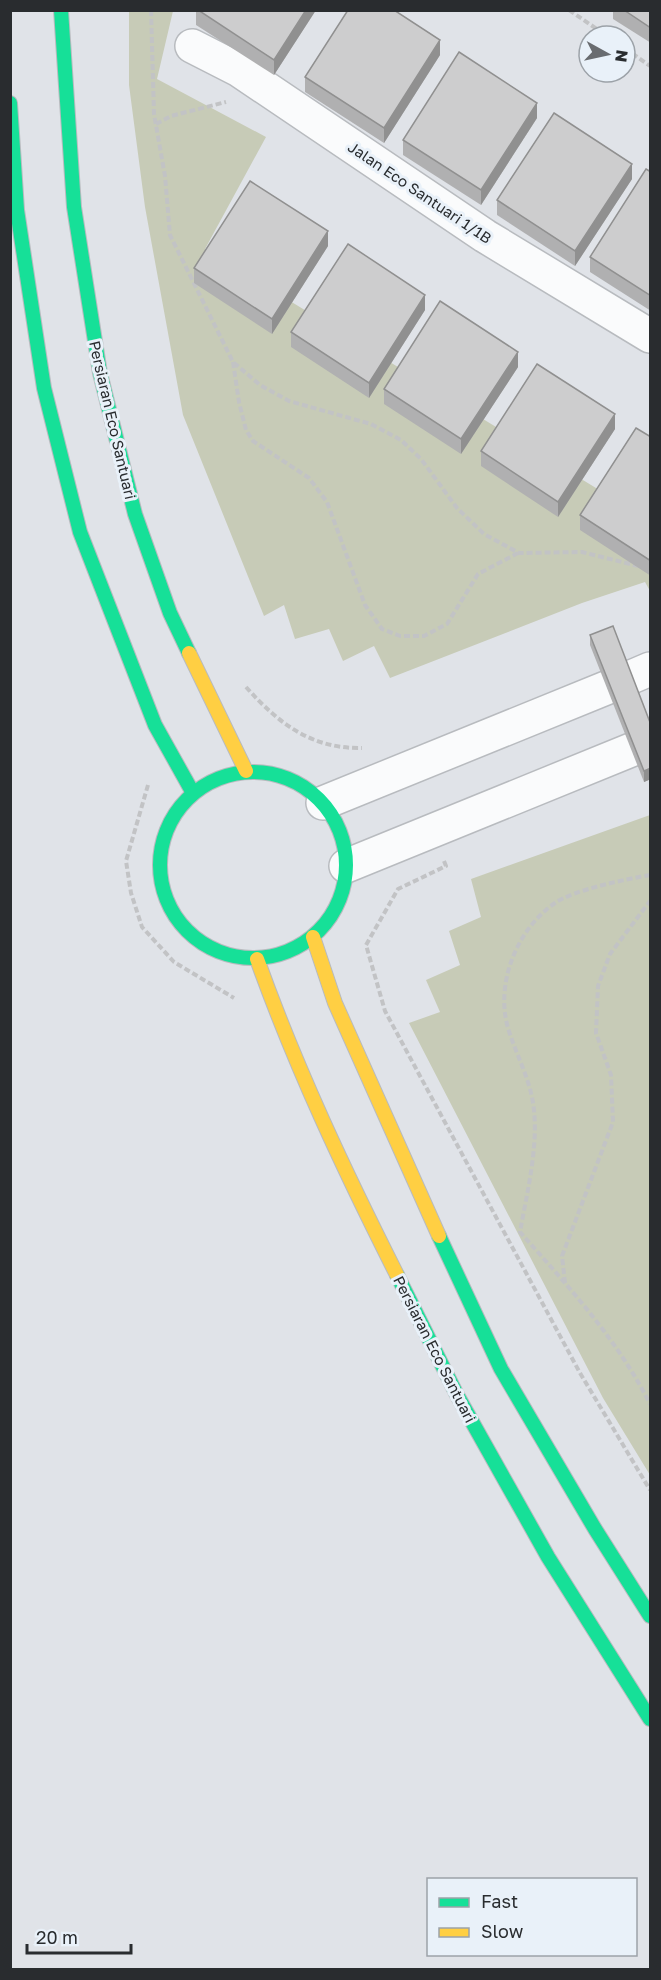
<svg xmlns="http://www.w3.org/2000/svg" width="661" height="1980" font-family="'Golos Text',sans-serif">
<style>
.green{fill:#c7cbb7}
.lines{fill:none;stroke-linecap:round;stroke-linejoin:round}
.street-casing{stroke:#b8bbbf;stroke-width:36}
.fast-casing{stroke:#b8bbbf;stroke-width:16}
.slow-casing{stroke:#b8bbbf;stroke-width:16}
.path{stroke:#c2c3c5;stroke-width:4;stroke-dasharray:6 3;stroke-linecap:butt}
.street{stroke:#fafbfc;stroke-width:33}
.fast{stroke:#16e098;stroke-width:14}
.slow{stroke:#ffcf43;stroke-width:14}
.wall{fill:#b0b0b1}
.shaded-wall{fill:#909090}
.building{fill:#cdcdce;stroke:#909090;stroke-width:1.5}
.labels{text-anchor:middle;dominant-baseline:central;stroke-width:6;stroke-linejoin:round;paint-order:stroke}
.street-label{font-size:15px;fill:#292c2f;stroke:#e9f1f9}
</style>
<rect width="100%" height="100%" fill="#e0e3e8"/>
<g class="green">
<polygon points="129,11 173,11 157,79 266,137 205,249 650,521 650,591 645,582 582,603 390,678 374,646 343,661 329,629 295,639 284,605 264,616 183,415 145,207 129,85"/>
<polygon points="650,815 650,1475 603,1398 409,1023 440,1012 426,980 460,965 449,931 481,917 471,879"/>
</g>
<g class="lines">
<defs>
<g id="street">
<polyline points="192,46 239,70 485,236 650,336"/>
<polyline points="629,678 650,669"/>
<polyline points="323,803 606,688"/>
<polyline points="346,866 631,750"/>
</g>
<g id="fast">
<polyline points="61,10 74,207 100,373 135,514 170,613 189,653"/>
<polyline points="10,103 17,210 44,388 80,532 155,725 193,793"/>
<circle cx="253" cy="865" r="93"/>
<polyline points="439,1236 501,1369 595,1529 650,1616"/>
<polyline points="397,1275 457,1395 548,1557 650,1719"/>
</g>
<g id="slow">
<polyline points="189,653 246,771"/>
<polyline points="313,937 335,1003 439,1236"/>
<path d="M257,959C296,1068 345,1172 397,1275"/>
</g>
</defs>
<use href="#street" class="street-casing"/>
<use href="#fast" class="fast-casing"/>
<use href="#slow" class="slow-casing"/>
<g class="path">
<polyline points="151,10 154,114 165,176 170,235 233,362 260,385 289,401 371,424 401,440 421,459 457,508 484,534 519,553 582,552 638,566"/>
<polyline points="569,10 607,36"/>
<polyline points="625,48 650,66"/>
<polyline points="156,124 171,116 226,102"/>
<polyline points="233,362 239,402 246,430 253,441 309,478 327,502 365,605 382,629 400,636 424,636 447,624 478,574 518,553"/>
<path d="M246,687C279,724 312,749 362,748"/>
<polyline points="148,785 126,861 131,893 142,927 174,962 234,998"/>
<polyline points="444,861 446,866 398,889 366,945 385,1011 580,1373 650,1490"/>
<path d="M650,875C627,879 573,890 555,903C517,929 495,983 508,1028C516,1055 531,1080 534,1110C538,1149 527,1193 520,1232C567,1285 618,1340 650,1404"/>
<polyline points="565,1283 562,1256 613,1122 611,1075 596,1033 598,986 610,954 650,901"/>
</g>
<use href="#street" class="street"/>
<use href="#fast" class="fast"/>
<use href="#slow" class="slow"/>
</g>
<g class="wall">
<polygon points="196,10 316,10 274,75 196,25"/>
<polygon points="613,10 651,10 651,43 613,19"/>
<polygon points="440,55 384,143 305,92 305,77"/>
<polygon points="537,118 481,205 403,155 403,140"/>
<polygon points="651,172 651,311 590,272 590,257"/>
<polygon points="632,179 575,266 497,215 497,200"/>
<polygon points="328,246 272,334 194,283 194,268"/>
<polygon points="425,310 369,398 291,347 291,332"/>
<polygon points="518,367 461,454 384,404 384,389"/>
<polygon points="615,429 558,517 481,466 481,451"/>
<polygon points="651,437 651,576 580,530 580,515"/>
<polygon points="590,635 651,725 651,779 644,782 590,645"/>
</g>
<g class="shaded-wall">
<polygon points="306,10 316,10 274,75 274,60"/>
<polygon points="440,40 440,55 384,143 384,128"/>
<polygon points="537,103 537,118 481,205 481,190"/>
<polygon points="632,164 632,179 575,266 575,251"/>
<polygon points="328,231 328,246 272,334 272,319"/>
<polygon points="425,295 425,310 369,398 369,383"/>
<polygon points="518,352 518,367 461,454 461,439"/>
<polygon points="615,414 615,429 558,517 558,502"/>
<polygon points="651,768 651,779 644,782 644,771"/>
</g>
<g class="building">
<polygon points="198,10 306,10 274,60"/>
<polygon points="348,10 394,10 440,40 384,128 305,77"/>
<polygon points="624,10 651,10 651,28"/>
<polygon points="459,52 537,103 481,190 403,140"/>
<polygon points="554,113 632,164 575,251 497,200"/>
<polygon points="646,169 651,172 651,296 590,257"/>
<polygon points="250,181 328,231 272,319 194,268"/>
<polygon points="348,244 425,295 369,383 291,332"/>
<polygon points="440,301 518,352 461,439 384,389"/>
<polygon points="537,364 615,414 558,502 481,451"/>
<polygon points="636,428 651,437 651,561 580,515"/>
<polygon points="613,626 651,725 651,768 644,771 590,635"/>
</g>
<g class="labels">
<g class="street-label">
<text transform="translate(420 192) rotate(34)">Jalan Eco Santuari 1/1B</text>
<text transform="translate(113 420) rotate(77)">Persiaran Eco Santuari</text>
<text transform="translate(435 1349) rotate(63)">Persiaran Eco Santuari</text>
</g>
</g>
<rect width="661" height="1980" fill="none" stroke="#292c2f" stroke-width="24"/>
<rect x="427" y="1878" width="210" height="78" fill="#e9f1f9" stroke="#9ca2a8" stroke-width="1.5"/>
<rect x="439" y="1898" width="30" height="9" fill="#16e098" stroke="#9ca2a8" stroke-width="1.5"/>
<text x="481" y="1908" font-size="18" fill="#292c2f">Fast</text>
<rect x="439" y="1928" width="30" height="9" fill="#ffcf43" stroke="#9ca2a8" stroke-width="1.5"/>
<text x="481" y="1938" font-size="18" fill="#292c2f">Slow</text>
<g transform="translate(607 54) rotate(98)"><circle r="28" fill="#e9f1f9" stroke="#9ca2a8" stroke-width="1.5"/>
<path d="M0-4.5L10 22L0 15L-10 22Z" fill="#696c70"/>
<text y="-9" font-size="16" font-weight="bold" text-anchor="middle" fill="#292c2f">N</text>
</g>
<path d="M27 1944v9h104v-9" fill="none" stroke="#292c2f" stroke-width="3"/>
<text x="36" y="1944" font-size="18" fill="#292c2f" stroke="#e9f1f9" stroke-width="4.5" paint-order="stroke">20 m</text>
</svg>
